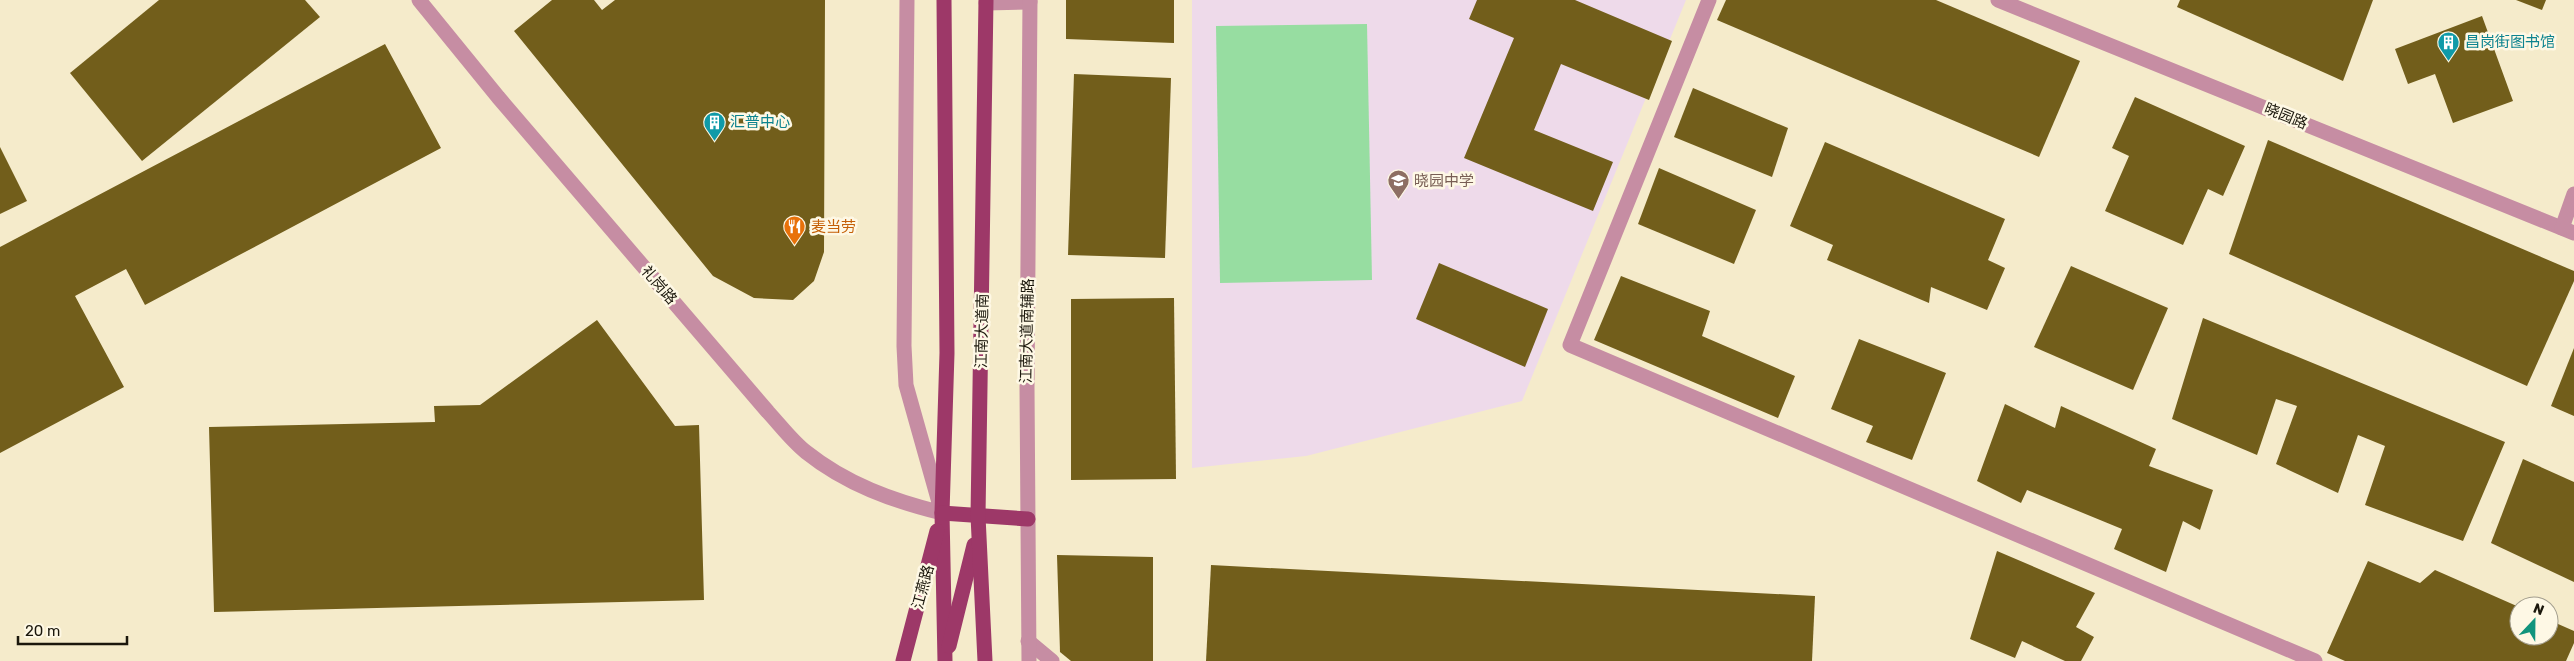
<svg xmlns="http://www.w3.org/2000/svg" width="2574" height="661" font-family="Rubik,'Noto Sans SC',sans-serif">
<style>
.education{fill:#eedaea}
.green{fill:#97dda1}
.building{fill:#725e1b}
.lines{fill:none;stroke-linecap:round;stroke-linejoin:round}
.minor{stroke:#c68da3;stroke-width:15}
.major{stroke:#9d3868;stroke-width:15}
.labels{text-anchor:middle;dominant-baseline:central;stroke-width:5;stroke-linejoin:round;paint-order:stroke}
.culture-label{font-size:15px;fill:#0d838f;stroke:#fef8e5;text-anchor:start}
.street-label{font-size:15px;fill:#1b170c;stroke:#fef8e5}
.education-label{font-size:15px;fill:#785e54;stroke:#fef8e5;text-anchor:start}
.food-label{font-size:15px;fill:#c56008;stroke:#fef8e5;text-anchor:start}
</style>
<rect width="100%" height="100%" fill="#f5ebcb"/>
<polygon class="education" points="1192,0 1686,0 1522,401 1306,456 1192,468"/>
<polygon class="green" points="1367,24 1372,280 1220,283 1216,26"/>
<g class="building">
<polygon points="159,0 305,0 320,17 142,161 70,73"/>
<polygon points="552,0 594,0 602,10 615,0 825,0 824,252 814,281 793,300 754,298 713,276 514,31"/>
<polygon points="1066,0 1174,0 1174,43 1066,39"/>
<polygon points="1477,0 1575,0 1672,41 1649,100 1561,64 1534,130 1613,162 1593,211 1464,158 1514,38 1469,19"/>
<polygon points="1726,0 1936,0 2080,61 2039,157 1717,20"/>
<polygon points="2180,0 2373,0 2343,81 2177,7"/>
<polygon points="2516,0 2546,0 2542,10"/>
<polygon points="2482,16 2513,101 2453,123 2435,74 2408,84 2395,49"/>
<polygon points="385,44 441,148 145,305 126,269 75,296 124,387 0,453 0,247"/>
<polygon points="1074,74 1171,78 1165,258 1068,255"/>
<polygon points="1693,88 1788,128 1772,177 1674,137"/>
<polygon points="2135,97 2245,146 2223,196 2208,189 2183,245 2105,211 2129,156 2112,148"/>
<polygon points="2268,140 2574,271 2574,281 2527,386 2229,254"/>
<polygon points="1825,142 2005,219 1988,260 2005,268 1987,310 1931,287 1929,303 1827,260 1833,245 1790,226"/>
<polygon points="0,147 27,201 0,214"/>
<polygon points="1659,168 1756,210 1734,264 1638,224"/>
<polygon points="1439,263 1548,309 1525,367 1416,319"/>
<polygon points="2071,266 2168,308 2133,390 2034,347"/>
<polygon points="1621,276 1710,311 1702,336 1795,376 1778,418 1594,340"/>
<polygon points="1174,298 1176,479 1071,480 1071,299"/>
<polygon points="2203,318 2505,442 2463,541 2365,505 2385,446 2358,435 2338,493 2276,464 2297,406 2276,399 2257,455 2172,419"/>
<polygon points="597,320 675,426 699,425 704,600 214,612 209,427 435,422 434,406 480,405"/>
<polygon points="1859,339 1946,373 1912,460 1866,442 1873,426 1831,409"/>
<polygon points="2574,348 2574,416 2551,406"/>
<polygon points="2005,404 2055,428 2061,406 2156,449 2149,466 2213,490 2200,530 2183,521 2166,572 2114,549 2122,529 2027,490 2021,503 1977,481"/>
<polygon points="2523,459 2574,482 2574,582 2491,543"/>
<polygon points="1997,551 2095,593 2076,627 2094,637 2081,661 2065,661 2022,641 2015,658 1970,639"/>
<polygon points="1057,555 1153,557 1153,661 1071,661 1060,652"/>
<polygon points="2368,561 2420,583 2435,570 2519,607 2519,636 2549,636 2549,620 2574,631 2574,643 2566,661 2345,661 2327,653"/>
<polygon points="1211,565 1815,596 1812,661 1206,661"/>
</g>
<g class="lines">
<g class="minor">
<path d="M419,0L498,97L768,412C780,425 792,441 806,452C846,484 893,501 942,513L906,385L904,346L907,0"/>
<polyline points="1709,0 1570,345 2315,661"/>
<polyline points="1998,0 2574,233"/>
<polyline points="986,3 1030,2"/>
<polyline points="2562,228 2574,194"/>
<polyline points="1028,641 1052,661"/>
<polyline points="1029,661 1027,387 1030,0"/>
</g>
<g class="major">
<polyline points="944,0 947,353 942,513 945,661"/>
<polyline points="942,513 1028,519"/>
<polyline points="949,646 974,545"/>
<polyline points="903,661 937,531"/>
<polyline points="985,661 978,516 986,0"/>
</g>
</g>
<defs>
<symbol id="building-pin" viewBox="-11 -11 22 30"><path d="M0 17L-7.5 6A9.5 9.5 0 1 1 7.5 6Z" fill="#0f9aa8" stroke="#fef8e5"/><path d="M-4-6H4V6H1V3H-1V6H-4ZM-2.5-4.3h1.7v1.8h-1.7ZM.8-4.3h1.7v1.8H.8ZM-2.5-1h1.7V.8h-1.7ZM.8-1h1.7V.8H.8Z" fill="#fff"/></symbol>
<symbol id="school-pin" viewBox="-11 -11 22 30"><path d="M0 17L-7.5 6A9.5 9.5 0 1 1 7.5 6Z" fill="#8d6e63" stroke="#fef8e5"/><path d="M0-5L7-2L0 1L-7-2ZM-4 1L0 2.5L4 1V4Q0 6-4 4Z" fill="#fff"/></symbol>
<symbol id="restaurant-pin" viewBox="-11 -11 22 30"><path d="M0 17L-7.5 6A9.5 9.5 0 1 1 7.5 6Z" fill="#e8710a" stroke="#fef8e5"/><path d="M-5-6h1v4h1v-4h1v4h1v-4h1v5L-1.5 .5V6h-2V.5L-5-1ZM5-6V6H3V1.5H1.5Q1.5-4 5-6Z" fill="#fff"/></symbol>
</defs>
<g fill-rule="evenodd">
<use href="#building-pin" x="2436" y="30" width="25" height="34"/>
<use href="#building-pin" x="702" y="110" width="25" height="34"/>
<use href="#school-pin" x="1386" y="168" width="25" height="34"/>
<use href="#restaurant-pin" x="782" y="214" width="25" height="34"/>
</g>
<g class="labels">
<g class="culture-label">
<text x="2465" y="42">昌岗街图书馆</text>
<text x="730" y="122">汇普中心</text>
</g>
<g class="street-label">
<text transform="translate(2286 116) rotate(22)">晓园路</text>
<text transform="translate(659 285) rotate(49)">礼岗路</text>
<text transform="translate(982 331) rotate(-89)">江南大道南</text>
<text transform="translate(1027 331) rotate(-89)">江南大道南辅路</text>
<text transform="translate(923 587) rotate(-75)">江燕路</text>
</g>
<g class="education-label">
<text x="1414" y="181">晓园中学</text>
</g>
<g class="food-label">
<text x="811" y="227">麦当劳</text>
</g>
</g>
<g transform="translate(2534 621) rotate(22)"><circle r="24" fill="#fef8e5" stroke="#a39e8e"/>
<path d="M0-4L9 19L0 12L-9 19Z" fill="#11947d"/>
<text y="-8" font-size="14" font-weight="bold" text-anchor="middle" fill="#1b170c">N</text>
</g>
<path d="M18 636v8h109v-8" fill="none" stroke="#1b170c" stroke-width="2.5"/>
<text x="25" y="636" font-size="15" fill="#1b170c" stroke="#fef8e5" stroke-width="4" paint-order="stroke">20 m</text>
</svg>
